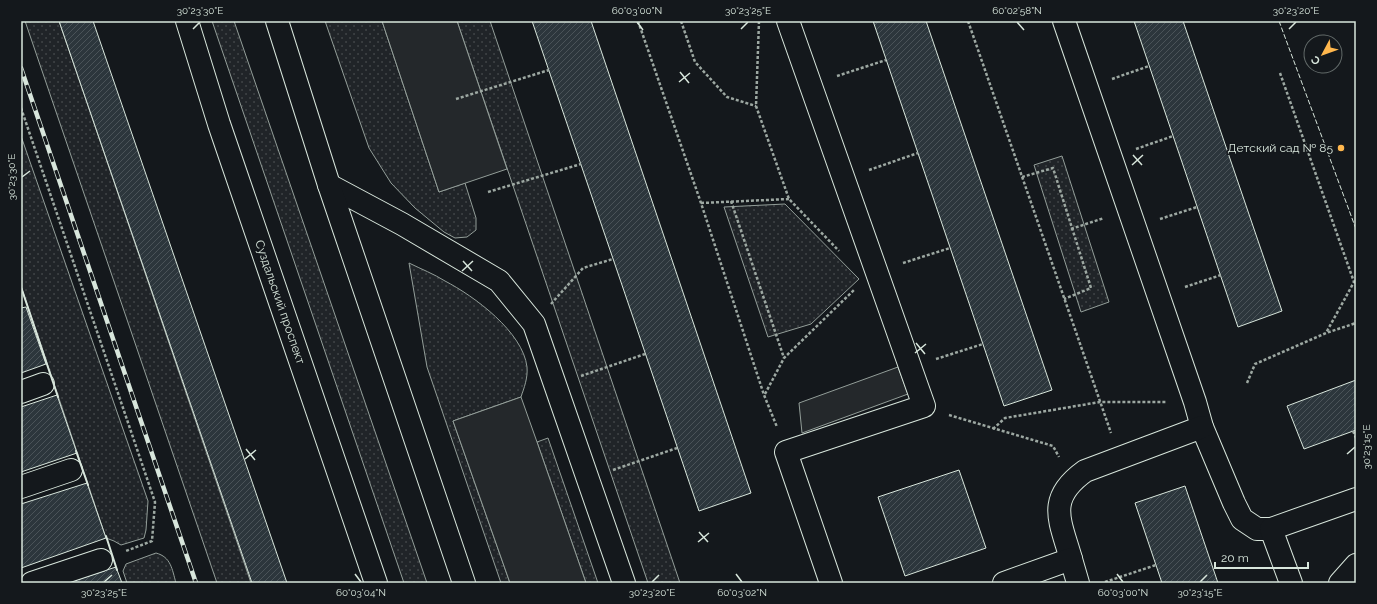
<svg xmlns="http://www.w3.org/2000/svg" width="1377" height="604" font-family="Raleway,sans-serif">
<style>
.grass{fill:url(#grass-dots);stroke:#939e99}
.parking{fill:#24282b;stroke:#939e99}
.building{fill:url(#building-hatch);stroke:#d8e6dc}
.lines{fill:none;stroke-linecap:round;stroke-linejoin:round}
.minor-casing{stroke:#d8e6dc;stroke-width:24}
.major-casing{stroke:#d8e6dc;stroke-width:24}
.path{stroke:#9da8a2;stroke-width:2.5;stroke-dasharray:3 2;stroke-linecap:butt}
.minor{stroke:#14181c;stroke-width:22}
.major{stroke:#14181c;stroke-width:22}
.rail-casing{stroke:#d8e6dc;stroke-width:4.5}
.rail{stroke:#14181c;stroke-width:3;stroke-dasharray:9;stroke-linecap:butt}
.fence{stroke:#d8e6dc;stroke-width:1;stroke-dasharray:5 2;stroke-linecap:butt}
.wall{stroke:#d8e6dc;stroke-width:2}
.ticks{fill:none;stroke:#d8e6dc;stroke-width:1.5}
.poi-dot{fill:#ffb74d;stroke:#14181c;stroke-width:1.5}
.labels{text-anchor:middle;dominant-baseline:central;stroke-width:3;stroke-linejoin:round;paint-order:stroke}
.poi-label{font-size:12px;fill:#d8e6dc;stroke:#14181c;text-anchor:end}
.street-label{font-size:12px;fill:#d8e6dc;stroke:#14181c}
.neatline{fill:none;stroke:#d8e6dc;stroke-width:1.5}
.ticks-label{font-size:10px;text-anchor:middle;fill:#d8e6dc}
</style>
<defs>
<pattern id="grass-dots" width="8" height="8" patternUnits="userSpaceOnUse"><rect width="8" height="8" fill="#202428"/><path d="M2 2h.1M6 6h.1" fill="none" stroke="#404447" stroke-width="1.8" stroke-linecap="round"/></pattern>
<pattern id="building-hatch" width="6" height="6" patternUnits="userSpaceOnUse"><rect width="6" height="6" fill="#2c363c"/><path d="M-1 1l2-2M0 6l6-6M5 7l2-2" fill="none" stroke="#4a5358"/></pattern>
</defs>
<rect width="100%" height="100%" fill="#14181c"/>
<g class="grass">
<polygon points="25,21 59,21 251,583 217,583"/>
<polygon points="212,21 234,21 427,583 404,583"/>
<polygon points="325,21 382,21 439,192 465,183 476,218 476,230 467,237 455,238 444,232 415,208 391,183 369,148"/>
<polygon points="457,21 490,21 680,583 648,583"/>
<polygon points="21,136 148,501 146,530 144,538 121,545 114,541 106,538 21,286"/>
<polygon points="1062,156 1109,302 1081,312 1034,165"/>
<polygon points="785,204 859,279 811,324 768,337 724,207"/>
<path d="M409,263C421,269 434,274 445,281C474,296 523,332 527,367C528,378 524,388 521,397L453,421L510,583H501L427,367Z"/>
<polygon points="548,438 598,583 586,583 537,442"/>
<path d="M156,553C171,557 172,569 176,583H127L123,571L126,564Z"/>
</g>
<g class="parking">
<polygon points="382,21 457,21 507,169 439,192"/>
<polygon points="898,367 908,394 802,433 799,403"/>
<polygon points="521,397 537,442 586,583 510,583 453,421"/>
</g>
<g class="building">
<polygon points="59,21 93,21 287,583 252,583"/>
<polygon points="532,21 591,21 751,493 699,511"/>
<polygon points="873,21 926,21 1052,390 1004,406"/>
<polygon points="1134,21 1183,21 1282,311 1238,327"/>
<polygon points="26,307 46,364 21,373 21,308"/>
<polygon points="1356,380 1356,430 1304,449 1287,406"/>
<polygon points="57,395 77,453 21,472 21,407"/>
<polygon points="959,470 986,548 905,576 878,497"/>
<polygon points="87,483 106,538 21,568 21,504"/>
<polygon points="1185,486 1218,583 1162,583 1135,503"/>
<polygon points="116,567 122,583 67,583"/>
</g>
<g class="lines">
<defs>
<g id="minor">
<polyline points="788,21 924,406 786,452 831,583"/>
<polyline points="1064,21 1195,402 1202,427 1234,503 1242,519 1257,529 1271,529"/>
<polyline points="329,185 402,224 499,281 534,324 624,583"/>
<polyline points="21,392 43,384"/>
<polyline points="21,487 71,470"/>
<path d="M1071,559C1060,520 1046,499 1085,471L1202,427"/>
<polyline points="32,583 101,560"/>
<polyline points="1004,583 1071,559 1078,583"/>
<polyline points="1291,583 1271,529 1356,499"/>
<polyline points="1340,583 1356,565"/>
</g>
<g id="major">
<polyline points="187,21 219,124 376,583"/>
<polyline points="277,21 329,185 464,583"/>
</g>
</defs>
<use href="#minor" class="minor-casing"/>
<use href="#major" class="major-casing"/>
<g class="path">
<polyline points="638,21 701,203 764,395 777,427"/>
<polyline points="681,21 695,62 727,97 756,106"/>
<polyline points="759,21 756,106 789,199 839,251"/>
<polyline points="968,21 1111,433"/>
<polyline points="1280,73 1354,282 1326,333"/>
<polyline points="837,76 886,60"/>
<polyline points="1112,79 1149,66"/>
<polyline points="456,99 549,70"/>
<polyline points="21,108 155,502 152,541 126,551"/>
<polyline points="1136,149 1173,136"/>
<polyline points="869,170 918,153"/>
<polyline points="1022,177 1053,168 1091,288 1064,299"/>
<polyline points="488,192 581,164"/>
<polyline points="731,201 784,358"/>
<polyline points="701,203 789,199"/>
<polyline points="1160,219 1197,207"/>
<polyline points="1071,229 1104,218"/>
<polyline points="903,263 950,248"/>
<polyline points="1185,287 1221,275"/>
<polyline points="551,304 583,268 613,259"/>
<polyline points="936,359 983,344"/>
<polyline points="581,376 645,354"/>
<polyline points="1247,383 1255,364 1326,333 1356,323"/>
<polyline points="765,394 784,358 854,290"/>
<polyline points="949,415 1053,446 1059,457"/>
<polyline points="993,429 1005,418 1100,402 1166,402"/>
<polyline points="1353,431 1356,438"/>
<polyline points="613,470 677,448"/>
<polyline points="1105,582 1156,565"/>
</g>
<use href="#minor" class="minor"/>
<use href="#major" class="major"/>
<defs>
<polyline id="rail" points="21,68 196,583"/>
</defs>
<use href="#rail" class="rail-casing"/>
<use href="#rail" class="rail"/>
<polyline class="fence" points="1279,21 1356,229"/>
<g class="wall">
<polyline points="21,287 58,397"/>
<polyline points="76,451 88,485"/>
<polyline points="106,536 117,570"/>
</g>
</g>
<path class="ticks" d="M637,22L643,30M1017,22L1024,30M193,29L200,22M741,29L748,22M1289,29L1296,22M680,72L689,83M679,82L690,73M1133,155L1142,165M1132,165L1143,155M22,177L30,171M463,261L472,271M462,271L473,261M916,343L925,354M915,353L926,344M246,449L255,460M1347,454L1355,447M245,459L256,450M699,532L708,542M698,542L709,533M355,574L361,582M736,574L742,582M1117,574L1123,582M104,582L112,575M652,582L659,575M1200,582L1207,575"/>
<circle class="poi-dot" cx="1341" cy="148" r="4"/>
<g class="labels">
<g class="poi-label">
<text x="1333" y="148">Детский сад № 85</text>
</g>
<g class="street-label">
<text transform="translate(280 302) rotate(71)">Суздальский проспект</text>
</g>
</g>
<rect width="1377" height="604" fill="none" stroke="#14181c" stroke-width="44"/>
<g transform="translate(1323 54) rotate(229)"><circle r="19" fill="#14181c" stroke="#626a69"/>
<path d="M0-3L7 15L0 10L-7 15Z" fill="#ffb74d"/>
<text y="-6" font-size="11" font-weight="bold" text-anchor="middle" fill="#d8e6dc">С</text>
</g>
<path d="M1215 562v6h93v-6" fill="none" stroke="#d8e6dc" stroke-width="2"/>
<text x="1221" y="562" font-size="12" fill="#d8e6dc" stroke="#14181c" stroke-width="3" paint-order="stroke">20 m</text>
<rect x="22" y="22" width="1333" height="560" class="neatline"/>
<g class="ticks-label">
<text x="200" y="14">30°23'30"E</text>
<text x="637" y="14">60°03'00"N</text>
<text x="748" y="14">30°23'25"E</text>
<text x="1017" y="14">60°02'58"N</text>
<text x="1296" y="14">30°23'20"E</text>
<text transform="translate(11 177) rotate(-90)" y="4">30°23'30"E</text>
<text transform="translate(1366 447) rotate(-90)" y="4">30°23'15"E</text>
<text x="104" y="596">30°23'25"E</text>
<text x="361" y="596">60°03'04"N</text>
<text x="652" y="596">30°23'20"E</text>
<text x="742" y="596">60°03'02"N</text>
<text x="1123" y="596">60°03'00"N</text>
<text x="1200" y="596">30°23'15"E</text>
</g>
</svg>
